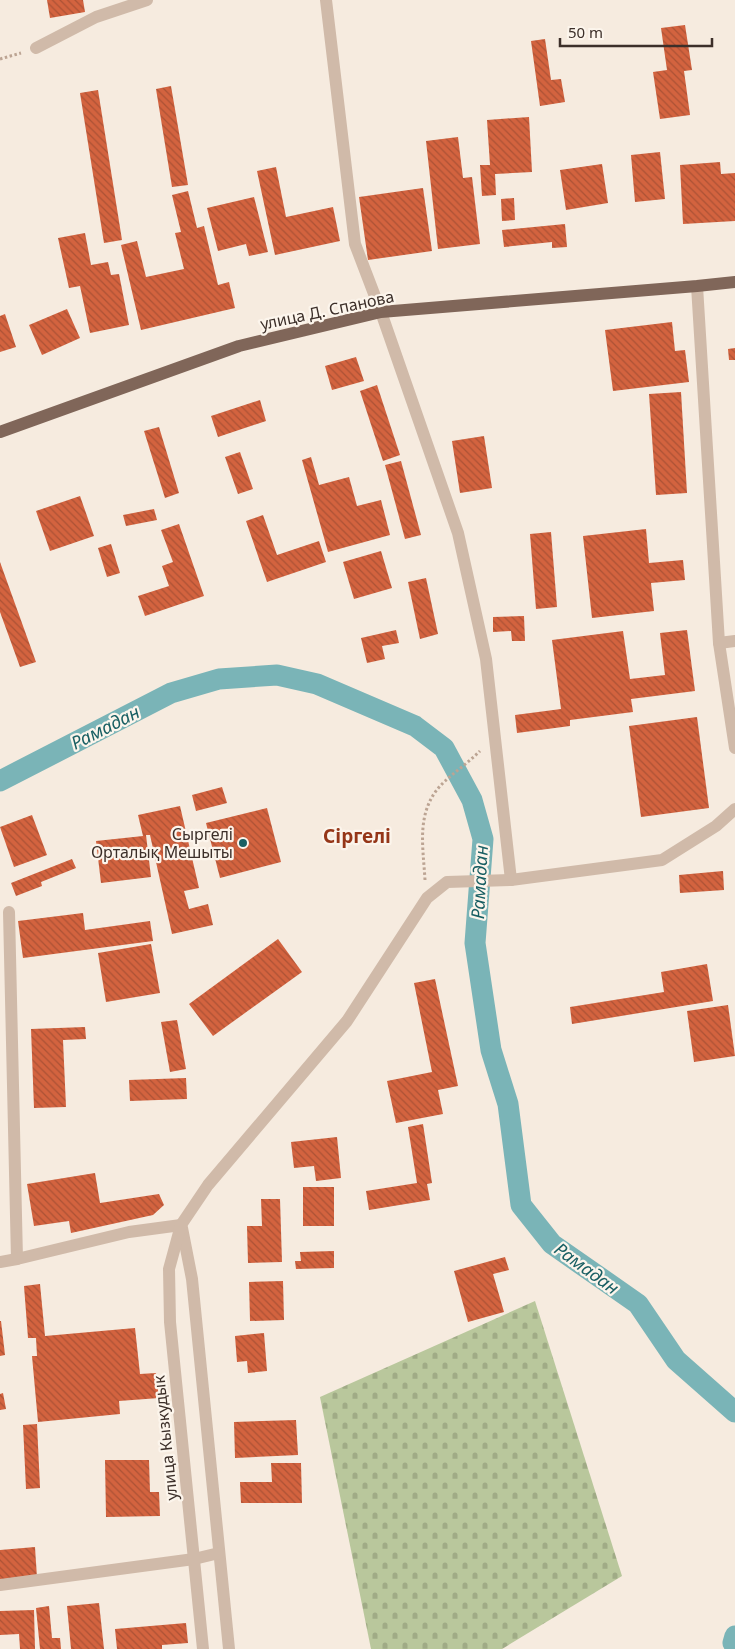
<svg xmlns="http://www.w3.org/2000/svg" width="735" height="1649" font-family="'Noto Sans',sans-serif">
<style>
.cemetery{fill:url(#cemetery-stones)}
.lines{fill:none;stroke-linecap:round;stroke-linejoin:round}
.canal{stroke:#7ab4b7;stroke-width:21}
.building{fill:url(#building-back-hatch)}
.path{stroke:#bca493;stroke-width:3;stroke-dasharray:2.5 2.5;stroke-linecap:butt}
.minor{stroke:#d0baa9;stroke-width:12}
.major{stroke:#806659;stroke-width:12}
.poi-dot{fill:#195f63;stroke:#fcf5ec;stroke-width:2}
.labels{text-anchor:middle;dominant-baseline:central;stroke-width:4.5;stroke-linejoin:round;paint-order:stroke}
.street-label{font-size:16px;fill:#3c2f29;stroke:#fcf5ec}
.poi-label{font-size:16px;fill:#3c2f29;stroke:#fcf5ec;text-anchor:end}
.water-label{font-size:18px;font-style:italic;fill:#195f63;stroke:#fcf5ec}
.quarter-label{font-size:19px;font-weight:bold;fill:#953618;stroke:#fcf5ec}
</style>
<defs>
<pattern id="cemetery-stones" width="16" height="16" patternUnits="userSpaceOnUse" patternTransform="scale(1.25)"><rect width="16" height="16" fill="#b9c79c"/><path d="M2 7V4a2 2 0 0 1 4 0v3zM10 15v-3a2 2 0 0 1 4 0v3z" fill="#a0ab86"/></pattern>
<pattern id="building-back-hatch" width="6" height="6" patternUnits="userSpaceOnUse" patternTransform="scale(1.25)"><rect width="6" height="6" fill="#d3633f"/><path d="M-1 5l2 2M0 0l6 6M5-1l2 2" fill="none" stroke="#ac5235"/></pattern>
</defs>
<rect width="100%" height="100%" fill="#f6ebdf"/>
<polygon class="cemetery" points="535,1301 622,1576 502,1649 371,1649 320,1397"/>
<g class="lines">
<g class="canal">
<polyline points="0,781 171,693 219,679 277,675 317,684 415,726 444,748 472,800 483,839 475,943 491,1050 508,1104 521,1205 552,1244 638,1304 676,1360 735,1412"/>
<polyline points="735,1636 733,1643 735,1646"/>
</g>
</g>
<g class="building">
<polygon points="47,0 83,0 85,12 50,18"/>
<polygon points="685,25 692,70 684,71 690,115 660,119 653,72 667,70 661,28"/>
<polygon points="545,39 551,80 561,79 565,102 540,106 531,41"/>
<polygon points="171,86 188,185 172,187 156,89"/>
<polygon points="98,90 122,240 104,243 80,93"/>
<polygon points="529,117 532,172 495,174 496,195 482,196 480,165 490,165 487,120"/>
<polygon points="458,137 463,178 472,177 480,244 438,249 426,141"/>
<polygon points="660,152 665,199 635,202 631,155"/>
<polygon points="720,162 721,174 735,173 735,221 683,224 680,165"/>
<polygon points="602,164 608,203 566,210 560,170"/>
<polygon points="276,167 286,217 333,207 340,241 275,255 257,171"/>
<polygon points="423,188 432,251 368,260 359,197"/>
<polygon points="188,191 197,228 204,226 218,285 229,282 235,308 141,330 121,245 137,241 146,277 184,269 175,233 181,232 172,195"/>
<polygon points="254,197 268,252 249,256 246,244 218,251 207,208"/>
<polygon points="514,198 515,220 502,221 501,199"/>
<polygon points="565,224 567,247 552,248 552,242 504,247 502,230"/>
<polygon points="85,233 91,265 108,262 111,275 119,274 129,325 90,333 80,286 69,288 58,238"/>
<polygon points="67,309 80,338 42,355 29,325"/>
<polygon points="5,314 16,347 0,352 0,316"/>
<polygon points="672,322 675,351 685,350 689,382 613,391 605,330"/>
<polygon points="735,348 735,360 729,360 728,349"/>
<polygon points="356,357 364,381 332,390 325,366"/>
<polygon points="377,385 400,455 383,461 360,391"/>
<polygon points="681,392 687,493 656,495 649,394"/>
<polygon points="260,400 266,421 218,437 211,416"/>
<polygon points="159,427 179,493 165,498 144,431"/>
<polygon points="484,436 492,488 460,493 452,441"/>
<polygon points="240,452 253,489 238,494 225,457"/>
<polygon points="311,457 319,485 349,477 357,506 381,500 390,535 328,552 302,460"/>
<polygon points="401,461 421,535 405,539 385,465"/>
<polygon points="80,496 94,536 50,551 36,511"/>
<polygon points="154,509 157,520 126,526 123,515"/>
<polygon points="263,515 277,555 319,541 326,562 267,582 246,521"/>
<polygon points="179,524 204,596 145,616 138,596 169,586 162,566 173,562 161,530"/>
<polygon points="646,529 649,563 683,560 685,580 651,583 654,611 592,618 583,536"/>
<polygon points="551,532 557,607 536,609 530,534"/>
<polygon points="111,544 120,573 107,577 98,548"/>
<polygon points="381,551 392,588 354,599 343,562"/>
<polygon points="0,562 36,662 20,667 0,612"/>
<polygon points="426,578 438,634 420,639 408,582"/>
<polygon points="524,616 525,641 512,641 511,631 493,632 493,617"/>
<polygon points="396,630 399,643 382,646 385,659 367,663 361,638"/>
<polygon points="687,630 695,691 631,699 633,712 570,720 570,726 517,733 515,715 561,709 552,640 623,631 630,679 665,675 660,633"/>
<polygon points="697,717 709,808 641,817 629,726"/>
<polygon points="222,787 227,803 196,811 192,795"/>
<polygon points="180,806 199,888 184,891 189,909 208,904 213,925 172,934 150,835 146,835 151,877 101,883 96,841 143,836 138,815"/>
<polygon points="267,808 281,862 220,878 206,823"/>
<polygon points="32,815 47,855 14,867 0,827"/>
<polygon points="72,859 76,868 41,882 42,886 16,896 11,883"/>
<polygon points="723,871 724,890 680,893 679,875"/>
<polygon points="83,913 85,930 150,921 153,941 23,958 18,921"/>
<polygon points="278,939 302,972 213,1036 189,1004"/>
<polygon points="151,944 160,993 106,1002 98,953"/>
<polygon points="707,964 713,1001 572,1024 570,1007 664,992 661,972"/>
<polygon points="435,979 458,1086 438,1090 443,1114 396,1123 387,1081 432,1072 414,983"/>
<polygon points="728,1005 735,1056 694,1062 687,1011"/>
<polygon points="177,1020 186,1069 170,1072 161,1022"/>
<polygon points="85,1027 86,1039 63,1040 66,1107 34,1108 31,1029"/>
<polygon points="186,1078 187,1099 130,1101 129,1080"/>
<polygon points="423,1124 432,1183 427,1184 430,1200 369,1210 366,1191 417,1183 408,1127"/>
<polygon points="337,1137 341,1178 316,1181 314,1166 294,1168 291,1142"/>
<polygon points="95,1173 100,1203 159,1194 164,1205 153,1215 71,1233 69,1221 34,1226 27,1184"/>
<rect x="303" y="1187" width="31" height="39"/>
<polygon points="261,1199 280,1199 282,1262 248,1263 247,1226 262,1226"/>
<polygon points="334,1251 334,1268 296,1269 295,1261 301,1261 300,1252"/>
<polygon points="505,1257 509,1270 493,1274 504,1312 468,1322 454,1271"/>
<polygon points="283,1281 284,1320 250,1321 249,1282"/>
<polygon points="40,1284 45,1336 135,1328 140,1374 156,1373 159,1398 119,1401 120,1414 38,1422 32,1356 37,1356 36,1338 28,1338 24,1286"/>
<polygon points="0,1321 1,1321 5,1355 0,1356"/>
<polygon points="264,1333 267,1371 248,1373 247,1361 237,1362 235,1336"/>
<polygon points="3,1393 6,1409 0,1410 0,1394"/>
<polygon points="296,1420 298,1455 235,1458 234,1422"/>
<polygon points="37,1424 40,1488 26,1489 23,1425"/>
<polygon points="105,1460 149,1460 150,1492 159,1492 160,1516 106,1517"/>
<polygon points="271,1463 301,1463 302,1503 241,1503 240,1482 272,1482"/>
<polygon points="35,1547 37,1578 0,1581 0,1550"/>
<polygon points="99,1603 104,1649 71,1649 67,1606"/>
<polygon points="49,1606 52,1638 60,1638 61,1649 40,1649 36,1608"/>
<polygon points="34,1610 35,1649 20,1649 19,1634 0,1635 0,1611"/>
<polygon points="186,1623 188,1643 162,1645 162,1649 117,1649 115,1629"/>
</g>
<g class="lines">
<g class="path">
<polyline points="0,59 21,53"/>
<path d="M425,880C423,844 415,809 445,781C456,771 469,762 480,751"/>
</g>
<g class="minor">
<polyline points="326,0 355,244 381,312 458,533 486,659 511,880"/>
<polyline points="36,48 96,17 147,0"/>
<polyline points="697,286 719,643 735,748"/>
<polyline points="719,643 735,641"/>
<polyline points="9,912 17,1259"/>
<polyline points="182,1228 192,1279 229,1649"/>
<polyline points="0,1262 17,1259 129,1232 181,1225"/>
<polyline points="0,1585 194,1559 219,1553"/>
<polyline points="203,1649 170,1322 169,1269 181,1225 208,1185 347,1021 427,898 447,882 511,880 662,860 716,826 735,809"/>
</g>
<polyline class="major" points="0,432 239,346 381,312 697,286 735,282"/>
</g>
<circle class="poi-dot" cx="243" cy="843" r="5"/>
<g class="labels">
<g class="street-label">
<text transform="translate(327 310) rotate(-12)">улица Д. Спанова</text>
<text transform="translate(165 1438) rotate(-96)">улица Кызкудык</text>
</g>
<g class="poi-label">
<text x="233" y="834">Сыргелі<tspan x="233" dy="18">Орталық Мешыты</tspan></text>
</g>
<g class="water-label">
<text transform="translate(105 727) rotate(-27)">Рамадан</text>
<text transform="translate(479 882) rotate(-87)">Рамадан</text>
<text transform="translate(587 1268) rotate(36)">Рамадан</text>
</g>
<g class="quarter-label">
<text x="357" y="836">Сіргелі</text>
</g>
</g>
<path d="M560 38v8h152v-8" fill="none" stroke="#3c2f29" stroke-width="2.5"/>
<text x="568" y="38" font-size="15" fill="#3c2f29" stroke="#fcf5ec" stroke-width="4" paint-order="stroke">50 m</text>
</svg>
